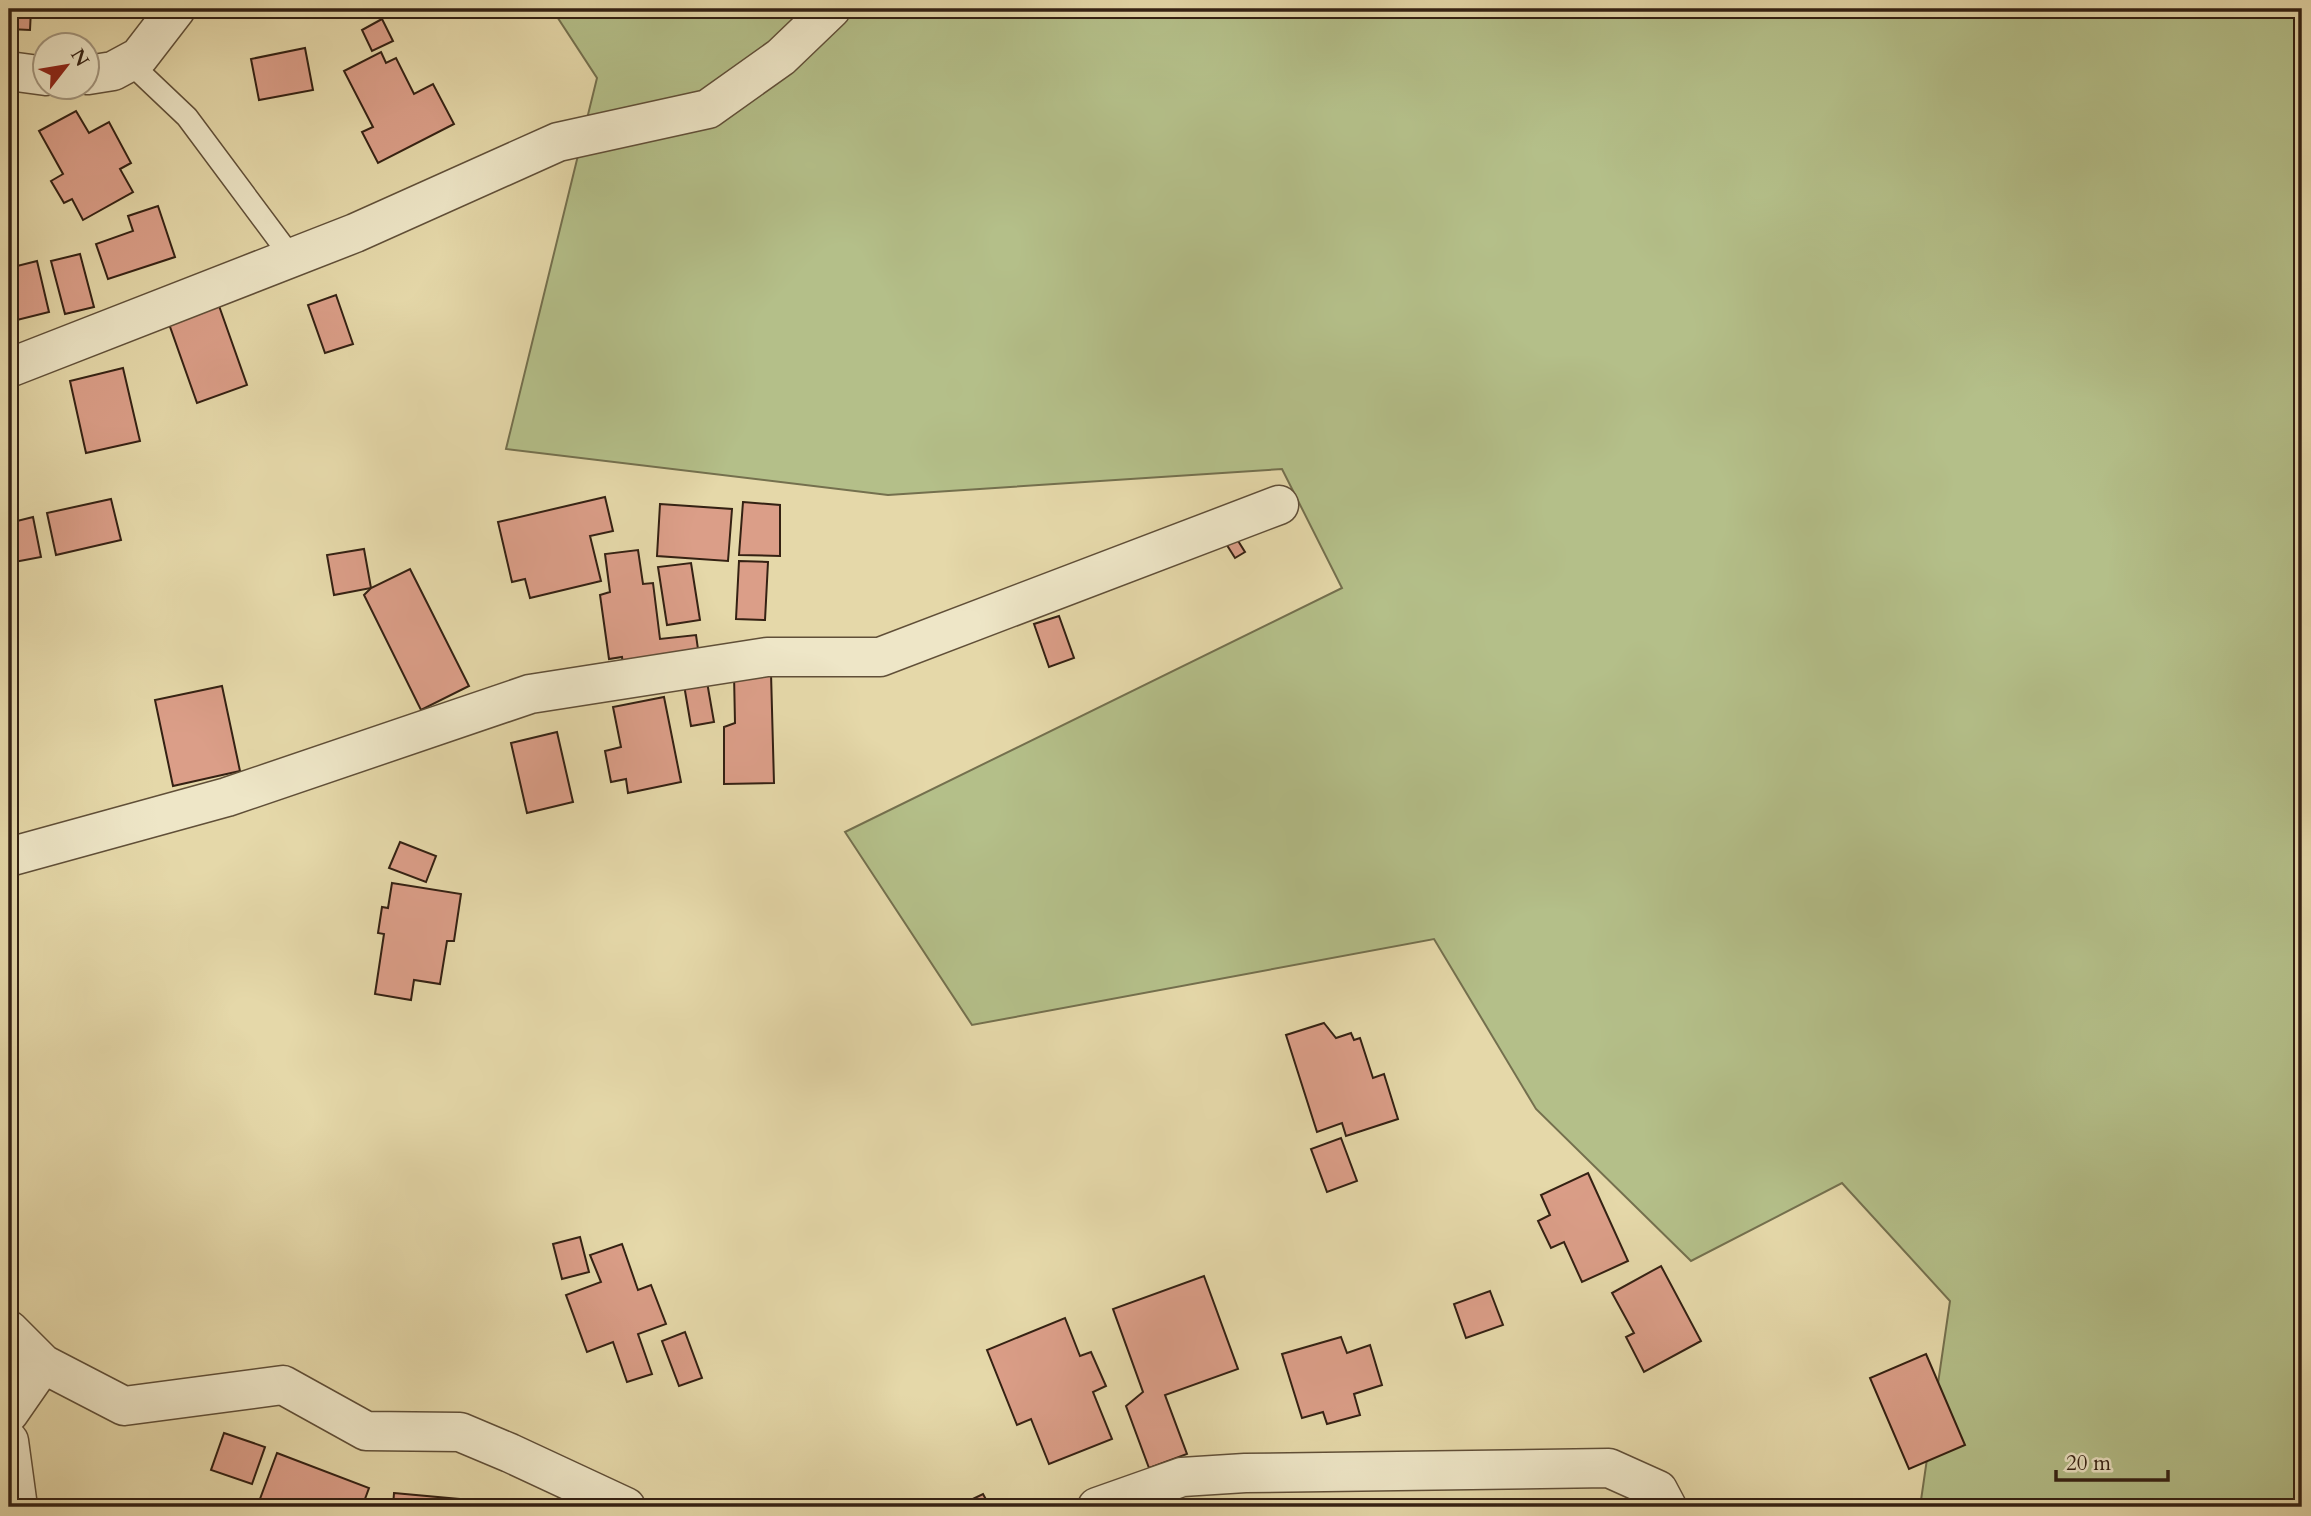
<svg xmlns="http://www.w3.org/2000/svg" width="2311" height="1516" font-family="Cardo,serif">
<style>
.green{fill:#b4bf89;stroke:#74704e;stroke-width:2}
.building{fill:#db9e88;stroke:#342113;stroke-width:2}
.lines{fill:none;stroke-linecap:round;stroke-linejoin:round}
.service-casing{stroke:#604f38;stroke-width:24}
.minor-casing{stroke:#604f38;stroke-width:41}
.service{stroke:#eee6c7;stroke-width:21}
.minor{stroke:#eee6c7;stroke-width:38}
</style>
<rect width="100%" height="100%" fill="#e5d8a9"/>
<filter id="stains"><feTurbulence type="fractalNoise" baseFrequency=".00286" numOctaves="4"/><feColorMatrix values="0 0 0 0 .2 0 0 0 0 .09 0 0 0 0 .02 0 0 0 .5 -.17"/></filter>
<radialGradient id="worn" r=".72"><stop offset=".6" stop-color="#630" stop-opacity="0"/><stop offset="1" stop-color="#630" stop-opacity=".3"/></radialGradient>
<polygon class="green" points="552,9 2302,9 2302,1507 1920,1507 1950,1301 1842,1183 1691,1261 1536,1109 1434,939 972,1025 845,832 1342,588 1282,469 888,495 506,449 597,78"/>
<g class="building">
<polygon points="9,9 31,9 30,30 9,29"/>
<polygon points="382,19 393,41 372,51 362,30"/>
<polygon points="305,48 313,90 259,100 251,59"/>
<polygon points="381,52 386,63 396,58 414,94 433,84 454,124 378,163 362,132 373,127 344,71"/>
<polygon points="76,111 89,133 109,122 131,163 120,169 133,192 83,220 72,199 64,203 51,181 63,174 39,131"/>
<polygon points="158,206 175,257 108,279 96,244 133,231 128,216"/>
<polygon points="80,254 94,307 65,314 51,261"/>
<polygon points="37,261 49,312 9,322 9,268"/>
<polygon points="336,295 353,344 325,353 308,305"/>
<polygon points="218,303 247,385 197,403 168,321"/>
<polygon points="123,368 140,441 86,453 70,381"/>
<polygon points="9,420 16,449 9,451"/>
<polygon points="605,497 613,531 590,536 601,581 530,598 525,579 512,582 498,522"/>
<polygon points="111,499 121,540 56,555 47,513"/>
<polygon points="743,502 780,505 780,556 739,555"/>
<polygon points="660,504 732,509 728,561 657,556"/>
<polygon points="33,517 41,557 9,563 9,523"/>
<polygon points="1235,536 1245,552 1235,558 1225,542"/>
<polygon points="364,549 371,588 334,595 327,555"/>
<polygon points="638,550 643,584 653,583 660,639 696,635 702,677 626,688 622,657 609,659 600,595 610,592 605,554"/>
<polygon points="739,561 768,562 765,620 736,619"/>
<polygon points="691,563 700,620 667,625 658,567"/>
<polygon points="410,569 469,686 421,710 364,595 371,588"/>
<polygon points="1059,616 1074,658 1049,667 1034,624"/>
<polygon points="771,673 774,783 724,784 724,727 735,723 734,674"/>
<polygon points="707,682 714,722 691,726 684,685"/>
<polygon points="222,686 240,771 173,786 155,700"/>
<polygon points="664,697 681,782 628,793 626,779 611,782 605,751 621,747 613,707"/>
<polygon points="557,732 573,802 527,813 511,743"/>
<polygon points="400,842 436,856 426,882 389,868"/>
<polygon points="392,883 461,894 454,941 447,941 440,984 414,980 411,1000 375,994 384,934 378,933 382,907 388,908"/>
<polygon points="1324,1023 1336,1038 1351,1033 1354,1040 1360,1038 1373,1078 1384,1074 1398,1119 1346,1136 1342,1123 1317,1132 1286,1035"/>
<polygon points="1341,1138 1357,1181 1327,1192 1311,1149"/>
<polygon points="1588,1173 1628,1261 1582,1282 1564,1242 1551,1248 1538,1221 1550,1215 1541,1195"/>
<polygon points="580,1237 589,1272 562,1279 553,1244"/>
<polygon points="622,1244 638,1290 651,1285 666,1324 638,1334 652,1374 627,1382 613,1342 587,1352 566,1295 601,1282 590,1255"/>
<polygon points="1661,1266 1701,1341 1644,1372 1626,1337 1634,1333 1612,1293"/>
<polygon points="1204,1276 1238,1369 1165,1395 1187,1454 1149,1468 1126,1406 1143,1392 1113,1309"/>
<polygon points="1490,1291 1503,1325 1466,1338 1454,1304"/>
<polygon points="1065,1318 1080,1356 1091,1352 1106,1386 1093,1392 1112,1439 1049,1464 1031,1419 1017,1425 987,1350"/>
<polygon points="685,1332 702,1378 679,1386 662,1341"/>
<polygon points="1341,1337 1347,1353 1370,1345 1382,1385 1354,1394 1360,1415 1327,1424 1323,1412 1302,1418 1282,1354"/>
<polygon points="1926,1354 1965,1445 1909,1469 1870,1378"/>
<polygon points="224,1433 265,1447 252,1484 211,1470"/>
<polygon points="277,1453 369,1488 362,1507 257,1507"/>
<polygon points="394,1493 470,1500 470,1507 393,1507"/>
<polygon points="983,1494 990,1507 956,1507"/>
<polygon points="560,1498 563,1507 528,1507"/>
</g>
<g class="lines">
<defs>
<polyline id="service" points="129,62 187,117 292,258"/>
<g id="minor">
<polyline points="9,71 46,76"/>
<polyline points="88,75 113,71 139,57 176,9"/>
<polyline points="9,368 355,233 558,142 708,109 781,57 831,9"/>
<polyline points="9,857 227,797 530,694 767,657 880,657 1279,505"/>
<polyline points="9,1330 43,1364 124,1406 283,1385 366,1431 460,1432 510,1453 626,1507"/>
<polyline points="9,1413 43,1364"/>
<polyline points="9,1441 18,1507"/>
<polyline points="1097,1507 1182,1477 1245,1473 1609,1468 1658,1490 1667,1507"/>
</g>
</defs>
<use href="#service" class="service-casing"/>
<use href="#minor" class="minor-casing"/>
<use href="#service" class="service"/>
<use href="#minor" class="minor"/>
</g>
<rect width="2311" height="1516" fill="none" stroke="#e5d8a9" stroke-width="35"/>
<rect x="10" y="10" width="2290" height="1495" fill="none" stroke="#342113" stroke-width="3.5"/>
<rect x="18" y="18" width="2276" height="1481" fill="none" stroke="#342113" stroke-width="2"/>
<g transform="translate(66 66) rotate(59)"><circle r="33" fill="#eee6c7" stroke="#a4977f" stroke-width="2"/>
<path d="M0-5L12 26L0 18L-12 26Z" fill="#8f2418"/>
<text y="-10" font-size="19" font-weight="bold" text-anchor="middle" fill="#342113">N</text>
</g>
<path d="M2056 1470v10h112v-10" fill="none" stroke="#342113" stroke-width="3.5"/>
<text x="2066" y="1470" font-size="21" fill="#342113" stroke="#eee6c7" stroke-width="5" paint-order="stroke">20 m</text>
<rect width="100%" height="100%" filter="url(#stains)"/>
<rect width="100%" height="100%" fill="url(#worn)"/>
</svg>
